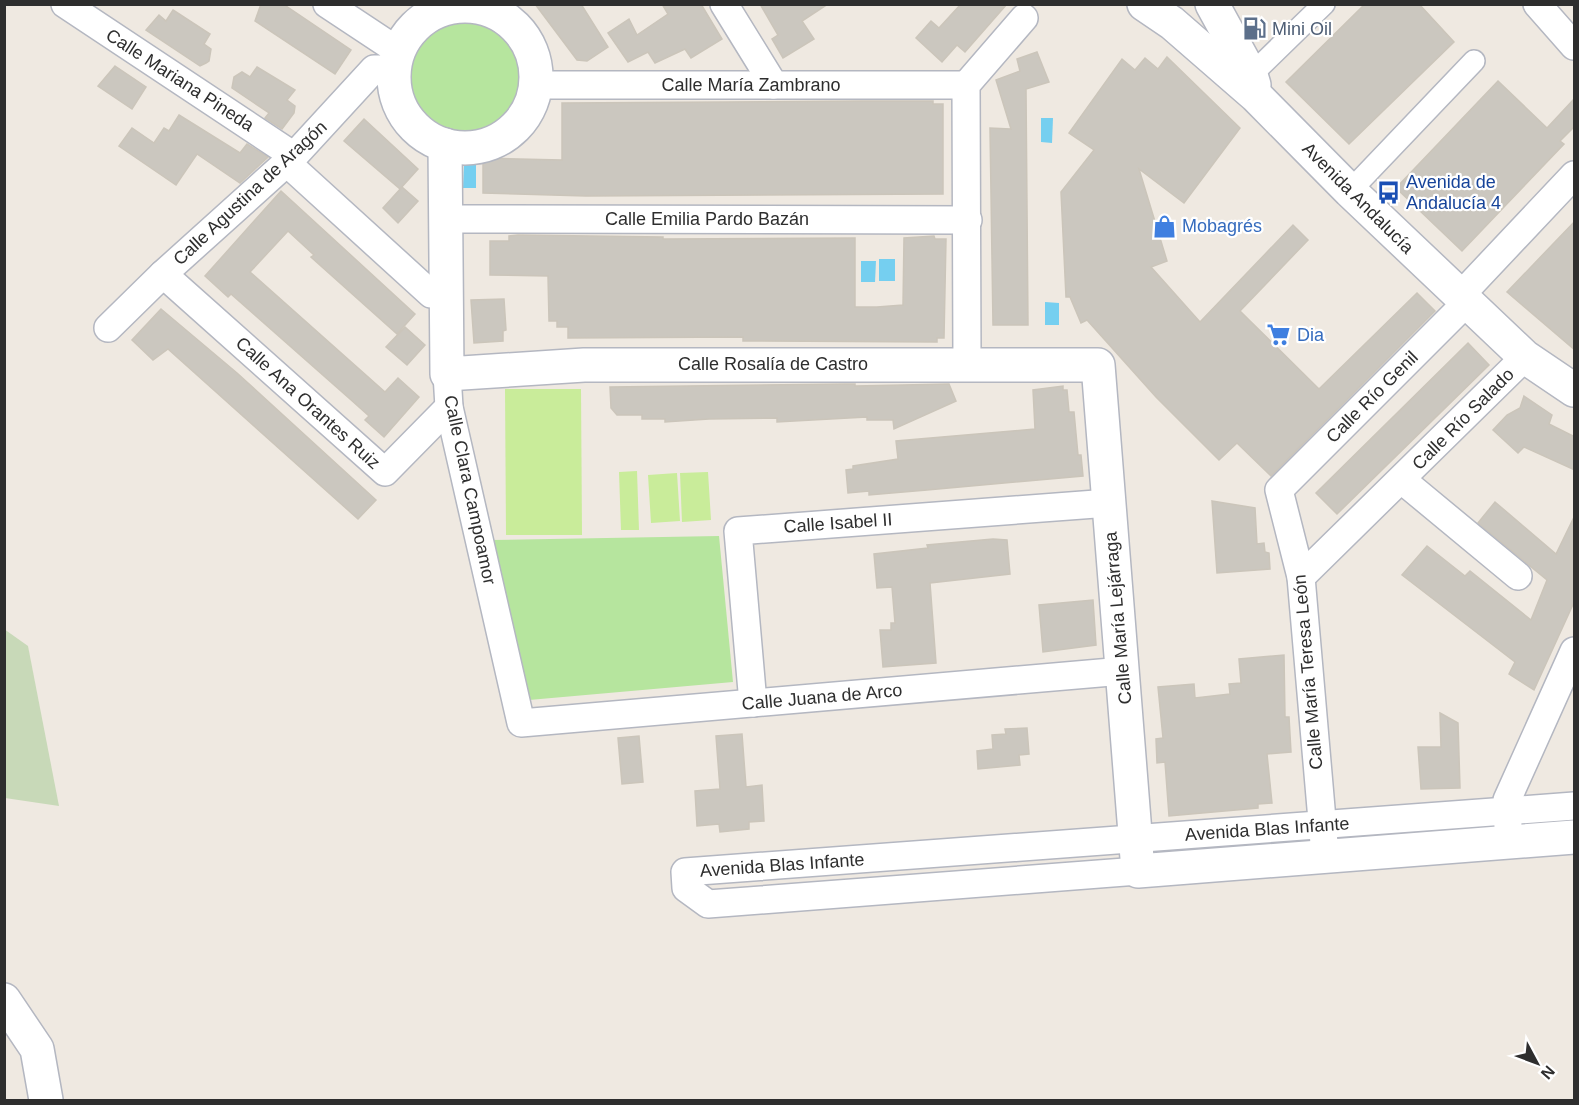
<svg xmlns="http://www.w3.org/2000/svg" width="1579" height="1105" font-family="Arial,sans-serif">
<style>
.green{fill:#b6e59e}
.cemetery{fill:#c8d9b8}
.pitch{fill:#c9ec9a}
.water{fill:#75cff0}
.building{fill:#cbc7bf;stroke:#cbc5ba;stroke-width:1.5}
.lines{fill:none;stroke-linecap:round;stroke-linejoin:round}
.pedestrian-casing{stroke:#b4b7c1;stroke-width:24}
.minor-casing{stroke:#b4b7c1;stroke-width:30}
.tertiary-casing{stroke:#b4b7c1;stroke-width:36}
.pedestrian{stroke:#fff;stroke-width:21}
.minor{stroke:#fff;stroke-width:27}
.tertiary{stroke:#fff;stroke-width:33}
.labels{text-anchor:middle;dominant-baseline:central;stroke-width:4.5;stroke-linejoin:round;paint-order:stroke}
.service-label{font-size:18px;fill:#4e5e75;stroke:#fff;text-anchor:start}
.street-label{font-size:18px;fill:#2e2e2e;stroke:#fff}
.transit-label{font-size:18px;fill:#164399;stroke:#fff;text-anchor:start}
.shop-label{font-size:18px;fill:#366cbe;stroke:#fff;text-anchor:start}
</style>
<rect width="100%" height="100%" fill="#efe9e1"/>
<g class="green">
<circle cx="464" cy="77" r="57"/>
<polygon points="719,536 733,682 529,700 492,540"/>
</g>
<polygon class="cemetery" points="4,629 28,646 59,806 5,798"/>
<g class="pitch">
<polygon points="505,389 581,389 582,535 506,535"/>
<polygon points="637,471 639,530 621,530 619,472"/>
<polygon points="708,472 711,520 682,522 680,473"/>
<polygon points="677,473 680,521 651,523 648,475"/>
</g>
<g class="water">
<polygon points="1041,118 1053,118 1052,143 1041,142"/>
<polygon points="464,165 476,165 476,188 463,188"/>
<rect x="879" y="259" width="16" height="22"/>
<polygon points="861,261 876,261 875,282 861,282"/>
<polygon points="1045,302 1059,303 1059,325 1045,325"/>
</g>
<g class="building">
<polygon points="261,4 283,4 351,50 335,74 255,21"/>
<polygon points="535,4 581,4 608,47 587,61 577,60"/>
<polygon points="662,4 701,4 722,39 691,58 685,49 655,63 648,52 628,62 608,33 629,19 637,35 668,14"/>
<polygon points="760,4 828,4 802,21 814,39 783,58 772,39 778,35"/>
<polygon points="961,4 1007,4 965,52 957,45 942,62 916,38 931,21 939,28"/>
<polygon points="1365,4 1419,4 1454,42 1349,144 1286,82"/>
<polygon points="173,10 210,34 204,44 211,49 209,61 206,63 200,66 146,30 159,15 166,21"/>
<polygon points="1037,52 1049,82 1026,89 1028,325 993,325 990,128 1011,129 996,80 1020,71 1017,59"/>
<polygon points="1167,57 1240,128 1184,203 1139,169 1167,261 1151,267 1200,322 1293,225 1308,240 1240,311 1319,389 1417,293 1435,311 1271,476 1237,443 1219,460 1156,397 1087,320 1081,323 1070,297 1066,297 1061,192 1094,150 1069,133 1122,59 1135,70 1145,58 1158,69"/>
<polygon points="115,66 146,87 132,109 98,86"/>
<polygon points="257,67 295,90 287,100 295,106 294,113 282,129 265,118 269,113 232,88 234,77 242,72 250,77"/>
<polygon points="1498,81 1547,128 1575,98 1575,126 1560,141 1564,144 1462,251 1396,188"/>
<polygon points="864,101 933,101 933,104 943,104 943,194 586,196 483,193 483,158 562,160 562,103"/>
<polygon points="179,115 240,153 247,144 268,157 240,183 197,154 176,185 119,146 132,128 154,143 164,128 169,131"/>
<polygon points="364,119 418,169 400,189 344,141"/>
<polygon points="402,187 418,201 398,223 383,208"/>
<polygon points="281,191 415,314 397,334 311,257 314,255 288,231 250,272 385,392 398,378 419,397 384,437 365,420 369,416 350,399 231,294 228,297 205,276"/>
<polygon points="1575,221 1575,350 1507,292"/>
<polygon points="518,235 663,237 663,239 855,238 855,307 877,307 903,305 904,238 934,236 935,239 946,239 944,338 937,338 937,342 743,341 743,337 568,338 568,327 557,327 557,321 549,321 548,276 490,275 490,241 509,241 509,236"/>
<polygon points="504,299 506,330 503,331 503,341 474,343 471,300"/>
<polygon points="161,309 237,373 376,500 358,519 168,349 153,360 132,340"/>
<polygon points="405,327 425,345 407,365 386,347"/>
<polygon points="1468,343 1489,365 1337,514 1316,493"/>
<polygon points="846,384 855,384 855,386 949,384 956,401 894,429 893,420 867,420 867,417 777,422 777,418 709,419 665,422 665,419 642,419 642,415 617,415 611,408 610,387"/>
<polygon points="1063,386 1063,390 1067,390 1069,412 1074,412 1078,455 1081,455 1083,476 927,490 869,495 869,491 848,493 846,470 853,469 853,466 898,459 896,441 1035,429 1033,390"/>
<polygon points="1524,396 1552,415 1549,424 1575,437 1575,470 1524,447 1518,453 1493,430 1507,415 1520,408"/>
<polygon points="1212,501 1255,508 1257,544 1264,543 1265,552 1269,553 1270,569 1217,573"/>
<polygon points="1495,502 1556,554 1575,515 1575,600 1534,690 1509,674 1515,662 1402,575 1427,546 1465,576 1470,571 1531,620 1547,580 1478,523"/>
<polygon points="993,539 1007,540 1010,574 930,583 936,663 883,667 880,630 891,630 891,623 895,623 892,587 877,588 874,554 928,548 927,545"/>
<polygon points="1093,600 1096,645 1043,652 1039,605"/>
<polygon points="1284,655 1285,717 1289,717 1291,752 1267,754 1272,803 1258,804 1258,808 1169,816 1165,762 1157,763 1156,739 1163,738 1158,687 1194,684 1195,698 1230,694 1229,684 1241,683 1239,659"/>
<polygon points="1440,713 1458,723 1460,788 1421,789 1418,747 1441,747"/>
<polygon points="1027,728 1029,754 1019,755 1020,765 978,769 977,751 993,749 992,735 1006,734 1005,729"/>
<polygon points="742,734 746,787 762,785 764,821 749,822 749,829 720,832 719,824 697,826 695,791 720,789 716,736"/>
<polygon points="639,736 643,782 622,784 618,738"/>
</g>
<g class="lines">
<defs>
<g id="pedestrian">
<polyline points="1251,75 1324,4"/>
<polyline points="1350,191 1474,61"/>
</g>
<g id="minor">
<polyline points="65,4 294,156"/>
<polyline points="327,4 398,51"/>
<polyline points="724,4 774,85"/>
<polyline points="1537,4 1574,46"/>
<polyline points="536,85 966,85"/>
<polyline points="286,162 431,294 447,293"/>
<polyline points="446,219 968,220"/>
<polyline points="163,274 385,472 449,407"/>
<polyline points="1459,297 1574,175"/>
<polyline points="108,328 163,274 294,156 374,69 394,69"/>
<polyline points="967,363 966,85 1024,18"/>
<polyline points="447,374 449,407 521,723 1123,671"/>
<polyline points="1402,480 1518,576"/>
<polyline points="1301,577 1525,357"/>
<polyline points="753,703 738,531 1109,503"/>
<polyline points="1508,827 1507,800 1574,651"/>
<polyline points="1324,843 1301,577 1279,490 1466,303"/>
<polyline points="1138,871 708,904 686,888 685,872 1574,806"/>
</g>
<g id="tertiary">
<polyline points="1144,4 1172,23 1256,96 1350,191 1525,357 1574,390"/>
<polyline points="1212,4 1251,75 1254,85"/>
<circle cx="465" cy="77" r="71"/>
<polyline points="445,145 447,374 584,365 1098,365 1138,871 1574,837"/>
<polyline points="4,1000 37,1049 46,1100"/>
</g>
</defs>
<use href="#pedestrian" class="pedestrian-casing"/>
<use href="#minor" class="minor-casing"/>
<use href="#tertiary" class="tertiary-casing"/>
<use href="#pedestrian" class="pedestrian"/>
<use href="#minor" class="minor"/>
<use href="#tertiary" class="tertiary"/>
</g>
<defs>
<symbol id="fuel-bare" viewBox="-9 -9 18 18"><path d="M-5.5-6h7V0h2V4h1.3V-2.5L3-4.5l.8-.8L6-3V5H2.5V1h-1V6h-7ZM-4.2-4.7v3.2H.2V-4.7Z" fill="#5c6f8a" stroke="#fff" stroke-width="2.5" paint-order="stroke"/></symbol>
<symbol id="bus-bare" viewBox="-9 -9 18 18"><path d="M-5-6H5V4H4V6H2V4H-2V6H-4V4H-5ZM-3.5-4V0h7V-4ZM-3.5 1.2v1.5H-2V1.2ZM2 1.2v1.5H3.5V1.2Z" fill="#1a4fb4" stroke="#fff" stroke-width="2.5" paint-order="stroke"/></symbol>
<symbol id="shop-bare" viewBox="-9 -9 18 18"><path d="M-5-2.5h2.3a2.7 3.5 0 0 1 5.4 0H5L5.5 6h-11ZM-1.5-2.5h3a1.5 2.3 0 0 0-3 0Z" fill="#3f7fe0" stroke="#fff" stroke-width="2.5" paint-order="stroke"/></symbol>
<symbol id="supermarket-bare" viewBox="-9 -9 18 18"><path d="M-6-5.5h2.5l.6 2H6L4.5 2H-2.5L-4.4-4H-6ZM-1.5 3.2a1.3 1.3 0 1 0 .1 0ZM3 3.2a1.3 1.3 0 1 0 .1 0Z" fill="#3f7fe0" stroke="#fff" stroke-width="2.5" paint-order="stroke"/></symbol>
</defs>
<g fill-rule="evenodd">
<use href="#fuel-bare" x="1238" y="12" width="33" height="33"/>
<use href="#bus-bare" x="1372" y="176" width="33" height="33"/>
<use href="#shop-bare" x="1148" y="210" width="33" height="33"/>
<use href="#supermarket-bare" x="1262" y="318" width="33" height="33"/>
</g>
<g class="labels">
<g class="service-label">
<text x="1272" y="29">Mini Oil</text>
</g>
<g class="street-label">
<text transform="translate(180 80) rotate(33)">Calle Mariana Pineda</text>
<text x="751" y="85">Calle María Zambrano</text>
<text transform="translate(250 193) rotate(-43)">Calle Agustina de Aragón</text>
<text transform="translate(1358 198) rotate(45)">Avenida Andalucía</text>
<text x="707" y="219">Calle Emilia Pardo Bazán</text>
<text x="773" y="364">Calle Rosalía de Castro</text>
<text transform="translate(1372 397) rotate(-45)">Calle Río Genil</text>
<text transform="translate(308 403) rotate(42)">Calle Ana Orantes Ruiz</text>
<text transform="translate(1463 419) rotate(-45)">Calle Río Salado</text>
<text transform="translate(470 490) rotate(78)">Calle Clara Campoamor</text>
<text transform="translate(838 523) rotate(-4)">Calle Isabel II</text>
<text transform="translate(1118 618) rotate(-95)">Calle María Lejárraga</text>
<text transform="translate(1308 672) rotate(-95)">Calle María Teresa León</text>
<text transform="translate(822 697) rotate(-5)">Calle Juana de Arco</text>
<text transform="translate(1267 829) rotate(-4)">Avenida Blas Infante</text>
<text transform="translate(782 865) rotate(-4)">Avenida Blas Infante</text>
</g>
<g class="transit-label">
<text x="1406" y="182">Avenida de<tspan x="1406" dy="21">Andalucía 4</tspan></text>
</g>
<g class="shop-label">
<text x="1182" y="226">Mobagrés</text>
<text x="1297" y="335">Dia</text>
</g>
</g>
<rect width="1579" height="1105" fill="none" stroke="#2e2e2e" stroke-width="12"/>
<g transform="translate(1537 1063) rotate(131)" stroke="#ffffff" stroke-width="4.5" paint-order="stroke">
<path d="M0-4.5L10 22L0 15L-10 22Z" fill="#2e2e2e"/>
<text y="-9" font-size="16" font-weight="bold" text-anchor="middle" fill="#2e2e2e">N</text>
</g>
</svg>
